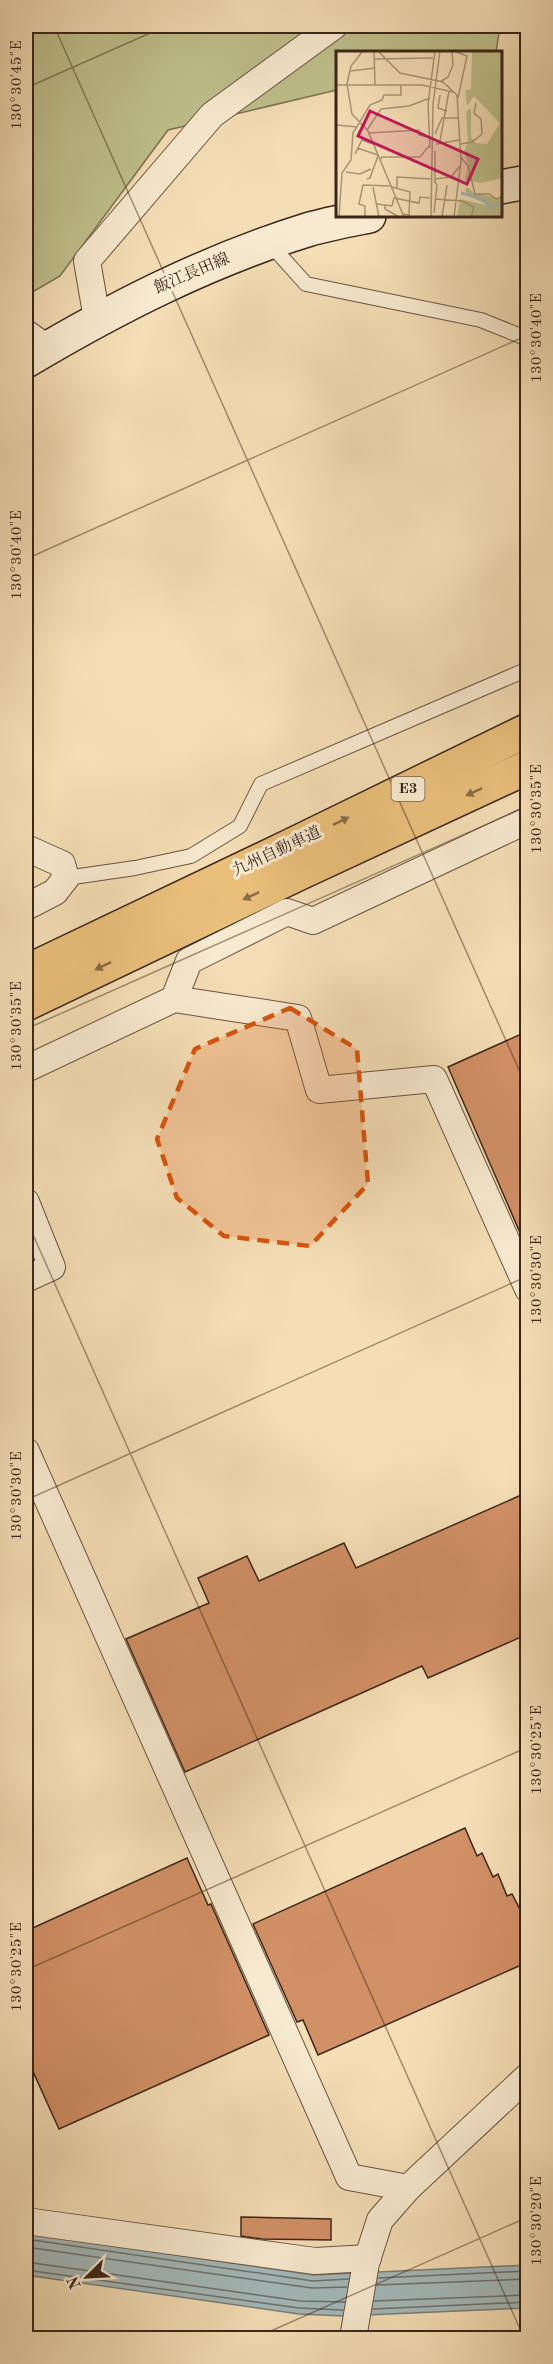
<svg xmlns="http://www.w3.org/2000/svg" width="553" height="2364" font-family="'Old Standard TT','Noto Serif JP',serif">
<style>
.green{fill:#bfc08c;stroke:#7c7352;stroke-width:1.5}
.water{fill:#a3b9ba;stroke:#797e7a;stroke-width:1.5}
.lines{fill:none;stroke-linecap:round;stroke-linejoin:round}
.shore{stroke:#6e706a;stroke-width:1.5}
.building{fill:#d29066;stroke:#3a2619;stroke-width:1.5}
.service-casing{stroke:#695440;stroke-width:16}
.minor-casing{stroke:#695440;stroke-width:28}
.secondary-casing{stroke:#3a2619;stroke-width:36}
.motorway-casing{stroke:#3a2619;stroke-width:36}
.service{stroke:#f8ead0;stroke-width:14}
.minor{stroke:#f8ead0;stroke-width:26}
.secondary{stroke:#f8ead0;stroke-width:33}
.motorway{stroke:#eabf7b;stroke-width:33}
.oneway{fill:#896b45}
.marked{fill:#d7540d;fill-opacity:0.2;stroke:#d7540d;stroke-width:4.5;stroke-dasharray:12 8;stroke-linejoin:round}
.ticks{fill:none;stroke:#3a2619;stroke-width:1.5;stroke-opacity:0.45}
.labels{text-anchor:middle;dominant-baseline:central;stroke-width:6;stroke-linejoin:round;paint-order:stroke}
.shield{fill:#f8ead0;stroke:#736150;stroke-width:1.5}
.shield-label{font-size:15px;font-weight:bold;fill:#3a2619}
.street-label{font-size:16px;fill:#3a2619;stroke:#f8ead0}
.inset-river{fill:none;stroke:#a3b9ba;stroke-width:3}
.inset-road{fill:none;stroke:#aa9477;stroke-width:1.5}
.view{fill:#c2185b;fill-opacity:0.15;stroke:#c2185b;stroke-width:3}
.inset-edge{fill:none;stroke:#3a2619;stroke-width:3}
.neatline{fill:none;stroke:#3a2619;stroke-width:2}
.ticks-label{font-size:15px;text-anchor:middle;fill:#3a2619}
</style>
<rect width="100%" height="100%" fill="#f5deb6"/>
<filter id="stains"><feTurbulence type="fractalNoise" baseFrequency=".00333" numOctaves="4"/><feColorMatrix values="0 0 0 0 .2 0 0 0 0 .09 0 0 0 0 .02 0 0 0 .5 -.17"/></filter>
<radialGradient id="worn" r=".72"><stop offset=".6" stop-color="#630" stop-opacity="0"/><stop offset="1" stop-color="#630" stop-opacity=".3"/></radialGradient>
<polygon class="green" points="26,26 500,26 496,52 337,52 337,90 168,130 60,276 26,296"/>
<polygon class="water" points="26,2233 314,2275 527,2265 527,2308 343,2316 299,2314 26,2275"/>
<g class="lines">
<g class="shore">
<polyline points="26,2239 313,2281 349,2279"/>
<polyline points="26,2247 312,2288 347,2287"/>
<polyline points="26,2262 300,2301 345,2302"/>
<polyline points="26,2270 299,2308 343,2310"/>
<polyline points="378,2278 528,2271"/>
<polyline points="377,2285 528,2279"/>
<polyline points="374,2301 528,2295"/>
<polyline points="373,2309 528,2302"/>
</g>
</g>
<g class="building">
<polygon points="528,1031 528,1251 448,1067"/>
<polygon points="528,1492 528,1634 428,1678 422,1666 185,1772 126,1639 209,1603 198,1578 247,1556 259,1581 344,1543 356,1568"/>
<polygon points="465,1828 477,1856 482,1853 493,1877 498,1874 507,1896 512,1894 528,1925 528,1962 318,2055 303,2020 297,2022 253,1924"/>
<polygon points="187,1858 208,1905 211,1904 269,2035 59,2129 26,2056 26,1931"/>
<polygon points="241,2217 331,2219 331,2240 262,2239 241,2236"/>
</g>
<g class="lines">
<defs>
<g id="service">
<polyline points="270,244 306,284 481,320 528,339"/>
<polyline points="66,878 135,868 191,856 240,826 261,784 528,669"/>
</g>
<g id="minor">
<polyline points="97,319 87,261 212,115 334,26"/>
<polyline points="26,333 47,348"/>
<polyline points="26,848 62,864 66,878 55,892 26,907"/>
<polyline points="174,999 189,961 287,912 313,921 528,820"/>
<polyline points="26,1069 174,999 298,1018 319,1090 434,1079 528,1289"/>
<polyline points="26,1202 52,1267 26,1279"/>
<polyline points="26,1451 349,2177 408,2188"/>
<polyline points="26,2221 315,2261 368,2258"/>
<polyline points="353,2338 366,2263 380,2220 408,2188 528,2076"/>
</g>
<g id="secondary">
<polyline points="500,187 528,182"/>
<path d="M26,361C115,308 207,261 307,230C327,224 349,220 369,216"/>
</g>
<g id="motorway">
<polyline points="26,972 288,847 528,730"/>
<polyline points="26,1004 304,871 528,767"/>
</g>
</defs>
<use href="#service" class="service-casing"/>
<use href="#minor" class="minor-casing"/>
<use href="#secondary" class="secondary-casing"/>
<use href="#motorway" class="motorway-casing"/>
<use href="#service" class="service"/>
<use href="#minor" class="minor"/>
<use href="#secondary" class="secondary"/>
<use href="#motorway" class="motorway"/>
</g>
<defs><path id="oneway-solid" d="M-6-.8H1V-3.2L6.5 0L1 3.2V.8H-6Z" transform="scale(1.5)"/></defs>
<g class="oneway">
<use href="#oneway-solid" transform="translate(474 792) rotate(155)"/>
<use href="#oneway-solid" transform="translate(341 821) rotate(-26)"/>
<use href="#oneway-solid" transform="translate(251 896) rotate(155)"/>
<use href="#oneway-solid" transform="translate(103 966) rotate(154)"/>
</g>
<path class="marked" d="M290,1008L357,1049L368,1184L310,1246L224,1236L177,1198L157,1139L195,1049Z"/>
<path class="ticks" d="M54,26L528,1090M26,88L166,26M26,559L528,335M26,1029L528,806M26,1219L524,2338M26,1500L528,1276M26,1970L528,1747M255,2338L528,2217"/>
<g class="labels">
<rect class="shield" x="391.5" y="777" width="33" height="24" rx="4.5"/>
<g class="shield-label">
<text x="408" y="789">E3</text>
</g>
<g class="street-label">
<text transform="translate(192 274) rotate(-23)">飯江長田線</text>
<text transform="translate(277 852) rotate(-25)">九州自動車道</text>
</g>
</g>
<g transform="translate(336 51)">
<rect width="166" height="166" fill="#f5deb6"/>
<path d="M136,0H166V127L145,132L129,129L132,113L128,101L132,91L130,61L135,57V86L140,92L151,93L164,72L138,45L131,55L129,39L135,38ZM131,136L138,142L162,147L166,143V166H121L124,148L154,155L135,146L129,140Z" fill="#bfc08c"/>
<path class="inset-river" d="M125,142L147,148L155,157L167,151"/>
<path class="inset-road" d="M27,0L15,15L11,33L16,63L32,80L68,166M38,0L39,34M42,0L64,22L107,31L121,44L125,110L118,166M118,0L131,5L122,47M38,8L97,7M14,20L39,17M104,31L112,26L117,14L116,0M0,34H86L117,41M104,44L102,57L111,60M1,74L21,76M31,79L45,58L73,55L94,47M33,82L83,79V84L92,86M99,83L106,67H122M104,90L113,40M100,93L123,89M125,93L136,91L146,83L145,68L138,62L140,52M21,97L42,104M94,97L92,53L99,0M99,100V130M19,103L26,89L37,93M125,106L132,115L139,143H153L160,148L167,146M44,109L46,106H84L93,95M10,121L24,123L35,118M31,128L34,127L42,105M99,128L115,126L124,115M98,130L101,134L98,162M37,136L43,166M56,136L74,141L73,164L67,163M61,137V126L95,128M99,148L126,150L138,156L135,166M41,153L56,155L58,147L83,152L84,146L94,147M49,154V158L63,166M3,166L6,122L15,109L17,82L34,54L46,49L48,44H65V34M29,166V155L23,153L27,134L55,135M95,166L97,53L104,0M106,166L111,134"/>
<path class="view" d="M34,60L142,108L131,133L22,85Z"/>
<rect width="166" height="166" class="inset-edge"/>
</g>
<rect width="553" height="2364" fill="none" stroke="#f5deb6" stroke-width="66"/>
<g transform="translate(87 2277) rotate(246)" stroke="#f8ead0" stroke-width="4.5" paint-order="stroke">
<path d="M0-4.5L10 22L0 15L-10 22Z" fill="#3a2619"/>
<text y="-9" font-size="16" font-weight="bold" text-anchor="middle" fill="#3a2619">N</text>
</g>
<rect x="33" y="33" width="487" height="2298" class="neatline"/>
<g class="ticks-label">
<text transform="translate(16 85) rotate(-90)" y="5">130°30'45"E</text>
<text transform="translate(536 338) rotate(-90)" y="5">130°30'40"E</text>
<text transform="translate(16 555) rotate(-90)" y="5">130°30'40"E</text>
<text transform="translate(536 809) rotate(-90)" y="5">130°30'35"E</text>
<text transform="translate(16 1026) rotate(-90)" y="5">130°30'35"E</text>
<text transform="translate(536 1280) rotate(-90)" y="5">130°30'30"E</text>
<text transform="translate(16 1496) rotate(-90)" y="5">130°30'30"E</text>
<text transform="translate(536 1750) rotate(-90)" y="5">130°30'25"E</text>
<text transform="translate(16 1967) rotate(-90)" y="5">130°30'25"E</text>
<text transform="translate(536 2221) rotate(-90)" y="5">130°30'20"E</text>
</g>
<rect width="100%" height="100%" filter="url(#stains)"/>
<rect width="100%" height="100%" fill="url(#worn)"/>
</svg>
